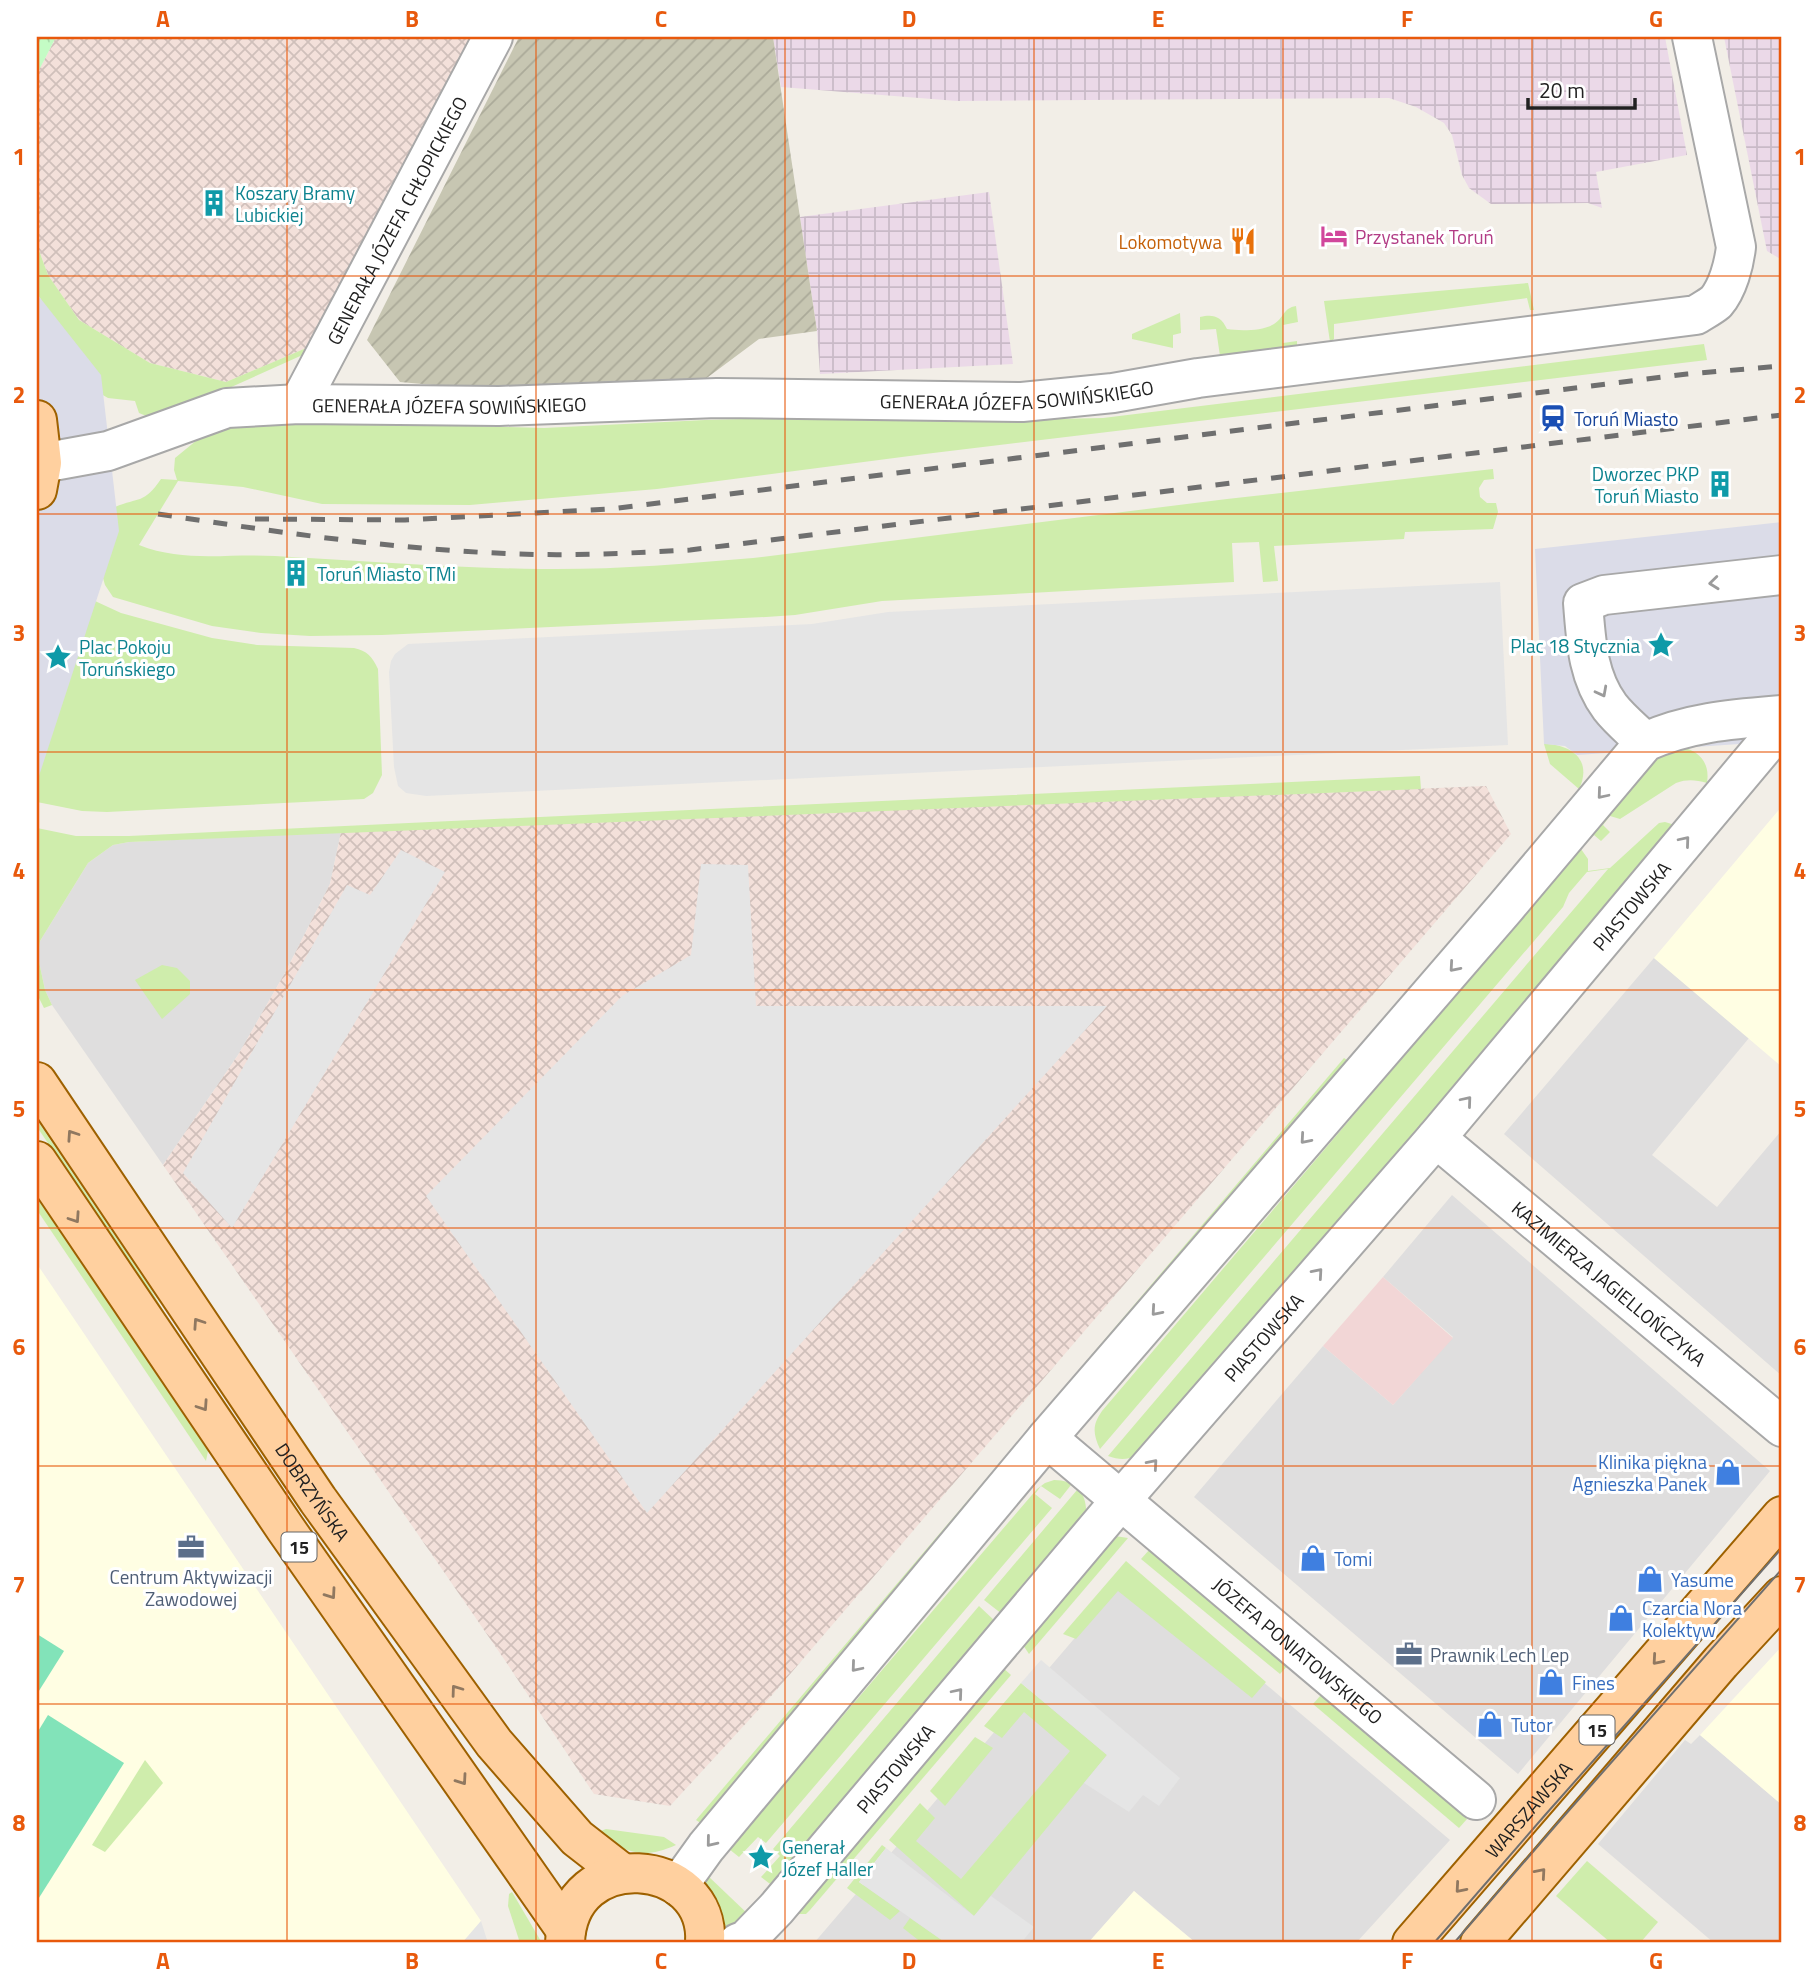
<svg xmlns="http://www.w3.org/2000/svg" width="1819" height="1980" font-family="'Titillium Web',sans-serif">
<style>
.residential{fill:#dfdede}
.commercial{fill:#f2d6d6}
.industrial{fill:url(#industrial-grid)}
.education{fill:#fffee3}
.military{fill:url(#military-cross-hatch)}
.construction{fill:url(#construction-furrows)}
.grass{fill:#cfedac}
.park{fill:url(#park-crowns)}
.pitch{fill:#82e3b9}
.parking{fill:#e5e5e5}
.plaza{fill:#dbdce8}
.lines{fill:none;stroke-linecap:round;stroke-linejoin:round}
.minor-casing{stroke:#a8a8a8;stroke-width:42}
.major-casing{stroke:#9e6100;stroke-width:42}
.minor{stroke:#fff;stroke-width:38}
.major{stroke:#ffd09f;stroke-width:38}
.tram{stroke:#6f6f6f;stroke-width:2}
.rail{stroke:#6f6f6f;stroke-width:5;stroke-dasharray:14 14;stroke-linecap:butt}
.oneway{stroke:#9b9b9b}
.oneway2{stroke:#907860}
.grid{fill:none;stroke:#e8590c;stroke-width:2;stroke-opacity:0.55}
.labels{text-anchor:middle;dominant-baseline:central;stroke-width:6;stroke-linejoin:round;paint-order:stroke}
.shield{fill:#fff;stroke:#646464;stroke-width:2}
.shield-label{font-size:18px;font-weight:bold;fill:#212121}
.culture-label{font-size:19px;fill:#0d838f;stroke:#fff;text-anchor:start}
.street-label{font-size:19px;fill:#212121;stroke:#fff}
.hotel-label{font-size:19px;fill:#b23c85;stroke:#fff;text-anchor:start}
.food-label{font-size:19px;fill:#c56008;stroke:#fff;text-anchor:end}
.transit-label{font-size:19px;fill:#164399;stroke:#fff;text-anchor:start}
.shop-label{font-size:19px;fill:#366cbe;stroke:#fff;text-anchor:start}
.service-label{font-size:19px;fill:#4e5e75;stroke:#fff}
.neatline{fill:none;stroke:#e8590c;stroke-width:2.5}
.grid-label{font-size:23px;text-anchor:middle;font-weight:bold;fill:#e8590c}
</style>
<defs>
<pattern id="industrial-grid" width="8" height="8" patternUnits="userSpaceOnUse" patternTransform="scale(1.75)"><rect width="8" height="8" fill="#ebd9e8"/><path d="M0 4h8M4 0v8" fill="none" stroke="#c9bac7"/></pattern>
<pattern id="military-cross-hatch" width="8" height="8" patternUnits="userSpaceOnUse" patternTransform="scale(1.75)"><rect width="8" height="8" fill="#f3e0da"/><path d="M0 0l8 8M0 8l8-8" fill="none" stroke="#d0c0bb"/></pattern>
<pattern id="construction-furrows" width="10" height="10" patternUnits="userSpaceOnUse" patternTransform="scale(1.75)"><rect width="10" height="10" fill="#c7c6b2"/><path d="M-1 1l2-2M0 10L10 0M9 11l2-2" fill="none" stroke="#abaa99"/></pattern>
<pattern id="park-crowns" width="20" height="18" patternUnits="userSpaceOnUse" patternTransform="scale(1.75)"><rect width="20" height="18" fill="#c4fcc5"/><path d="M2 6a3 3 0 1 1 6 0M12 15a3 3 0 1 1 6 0" fill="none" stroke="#a8d8a9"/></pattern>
</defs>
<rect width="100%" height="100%" fill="#f2eee7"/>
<g class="residential">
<polygon points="341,832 330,884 286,971 238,1055 163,1165 52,1005 45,990 38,957 40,941 88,863 113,845 129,842"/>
<polygon points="1654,958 1749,1038 1652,1155 1717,1207 1782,1130 1782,1376 1504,1134"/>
<polygon points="1452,1195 1770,1471 1518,1774 1194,1497 1323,1346 1393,1405 1453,1337 1383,1277"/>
<polygon points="1132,1571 1450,1840 1356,1943 1196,1943 1134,1891 1088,1943 814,1943"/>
<polygon points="1700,1735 1782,1805 1782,1935 1776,1943 1714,1943 1598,1844 1685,1740 1691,1744"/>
</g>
<polygon class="commercial" points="1383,1277 1453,1338 1393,1405 1323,1346"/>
<g class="industrial">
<polygon points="773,37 1665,37 1687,155 1596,172 1602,208 1588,203 1491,204 1469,188 1462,175 1452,135 1444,123 1416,107 1389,98 957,101 781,87"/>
<polygon points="1724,37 1782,37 1782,260 1767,251"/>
<polygon points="989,192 1013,364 820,374 817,331 800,217"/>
</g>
<g class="education">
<polygon points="1782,806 1782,1067 1654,958"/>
<polygon points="37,1264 481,1921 462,1943 37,1943"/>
<polygon points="1782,1646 1782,1805 1700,1735"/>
<polygon points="1134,1891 1156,1910 1196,1943 1088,1943"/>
</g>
<g class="military">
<polygon points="56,37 475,37 311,346 226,382 150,363 79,320 48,275 37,244 37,74"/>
<polygon points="1486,786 1511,834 773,1694 670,1806 594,1794 504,1659 163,1165 238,1055 286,971 330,884 341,832"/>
</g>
<polygon class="construction" points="519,37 773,37 817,331 759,339 696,386 523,393 400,382 367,340"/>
<g class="grass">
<polygon points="37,245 48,275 79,320 150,363 226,382 311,346 307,353 200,401 151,418 139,413 135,401 108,398 94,390 37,293"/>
<polygon points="1528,283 1534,310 1530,310 1527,298 1334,324 1334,339 1330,342 1324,301"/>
<path d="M1296,306L1298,322L1283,325V343L1297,341V346L1220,356L1216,329L1200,330V317C1213,314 1221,316 1227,329C1240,331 1263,331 1274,324C1284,318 1283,308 1296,306Z"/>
<polygon points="1180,313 1181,333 1173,335 1173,348 1132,339 1132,334"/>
<path d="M1704,344L1707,360L925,454L657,489L470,505L322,504L243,487L178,481L139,545C184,563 228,553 275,556C363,561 452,568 541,569C611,570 682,564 753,558L1227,499L1493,469L1494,479L1484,480L1479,488L1480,497L1487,503H1496L1498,512L1493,529L1405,532L1404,539L1274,546L1278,581L1263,582L1259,542L1232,543L1234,582L882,601L795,615L766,617L382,635L310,636L261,633L212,626L113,597L105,585L103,578L115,507C139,497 144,504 161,479L177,480L174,470L175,458L197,440L226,427L280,420L544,428L705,420L917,415L940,416L957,421L1103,418Z"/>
<path d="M95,601L121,613L212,638L257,645L354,648C367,651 372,656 378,669L382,775L373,793L364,799L107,812L82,811L37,802V646Z"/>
<path d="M1544,744C1571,744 1593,760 1579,789L1550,764Z"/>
<path d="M1682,747C1701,752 1710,764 1707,783C1695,780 1688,779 1676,783L1620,819L1610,816L1603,825L1610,832L1601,841L1594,835L1581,849L1588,859V871L1610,868L1659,823L1665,822L1675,825L1147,1447C1135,1459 1124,1462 1108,1456L1608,869L1587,872L1569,893L1563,907L1100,1449C1093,1434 1092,1425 1102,1411L1655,761L1668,750Z"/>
<polygon points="1420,776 1421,789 129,842 113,845 88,863 40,941 38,957 45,990 52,1005 44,1008 37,994 37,828 76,836 129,836"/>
<polygon points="162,965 177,968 190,981 190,994 162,1019 135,980"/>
<polygon points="1344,1058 1350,1062 702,1824 696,1820"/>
<polygon points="37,1120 150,1288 167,1317 37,1127"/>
<polygon points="37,1198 208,1451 206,1461 37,1210"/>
<path d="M1054,1480C1076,1480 1088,1494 1086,1516L774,1887L761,1877L780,1856L773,1849L979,1606L996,1622L1002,1614L984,1600L1077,1490L1071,1485L1060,1499L1041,1486L1035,1494L1052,1508L766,1843L758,1837L739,1857L729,1849L1037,1489L1045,1483Z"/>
<polygon points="1115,1536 1128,1538 1029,1654 1023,1645"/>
<polygon points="1150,1549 1289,1664 1280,1674 1141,1559"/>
<polygon points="1126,1561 1266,1682 1252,1698 1118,1591 1076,1639 1063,1634"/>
<polygon points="1002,1667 1011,1675 810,1910 806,1914 799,1914 795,1911"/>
<polygon points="1021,1683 1107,1755 974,1916 889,1840 920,1803 935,1818 916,1841 961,1879 1070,1751 1024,1712 1002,1738 984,1726"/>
<polygon points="1321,1695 1467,1819 1459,1828 1313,1704"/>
<polygon points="975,1737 993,1748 945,1806 930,1791"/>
<polygon points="145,1760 163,1783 105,1852 92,1845"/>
<path d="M606,1829L664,1837L676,1845C641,1861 625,1851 595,1833Z"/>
<polygon points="882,1845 886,1848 859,1882 900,1911 890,1920 847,1888"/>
<polygon points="1587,1861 1658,1922 1640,1943 1611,1943 1556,1896"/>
<polygon points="707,1875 750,1916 728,1931 720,1924 703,1883"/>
<polygon points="512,1892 542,1943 520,1943 508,1906 509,1894"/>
<polygon points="910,1918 946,1943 922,1943 903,1928"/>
</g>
<polygon class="park" points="37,37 56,37 37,74"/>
<g class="pitch">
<polygon points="37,1634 64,1651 37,1694"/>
<polygon points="48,1715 124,1763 37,1901 37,1733"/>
</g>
<g class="parking">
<polygon points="1500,582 1508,745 426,796 406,793 398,786 394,767 389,672 391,661 395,654 408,644 812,624 888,612"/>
<polygon points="401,850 445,872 232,1228 183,1173 347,885 370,895"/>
<polygon points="701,864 748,865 756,1006 1107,1006 647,1513 426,1196 622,996 691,955"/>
<polygon points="1041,1660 1180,1778 1159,1806 1143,1795 1129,1812 1084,1783 1107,1755 1021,1683"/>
<polygon points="886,1848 974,1916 991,1896 1034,1927 1021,1943 946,1943 859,1882"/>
<polygon points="481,1921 488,1943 462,1943"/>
</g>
<g class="plaza">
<polygon points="37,294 101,375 119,531 37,782"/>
<polygon points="1782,522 1782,741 1577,755 1565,746 1544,744 1535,549"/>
</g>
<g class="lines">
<defs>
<g id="minor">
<path id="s1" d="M299,404L493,37"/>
<path id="s2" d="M42,463L108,451L227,408L299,404L499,406L717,398L1022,402L1113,393L1198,378L1696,315C1702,311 1710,307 1716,302C1728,288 1734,264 1736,247L1692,37"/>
<path d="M1645,742C1634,731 1620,720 1610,707C1587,676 1586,639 1583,603L1604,595L1782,575"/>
<path id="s3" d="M1436,1138L1782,1427"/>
<path id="s4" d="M1047,1438L1476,1800"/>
<path d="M678,1886L706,1847L1047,1438L1505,908L1645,742C1689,722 1734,719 1782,715"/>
<path id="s5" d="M738,1943L746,1940L776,1909L1121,1500L1436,1138L1782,725"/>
</g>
<g id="major">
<polyline points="37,420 42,463 37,490"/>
<path id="s6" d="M37,1082L318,1500L494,1743L577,1838L622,1873"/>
<polyline points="37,1161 285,1528 566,1930"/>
<path d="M565,1943C568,1844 711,1856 705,1943"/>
<path id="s7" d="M1412,1943L1782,1516"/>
<polyline points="1480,1943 1721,1662 1782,1596"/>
</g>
</defs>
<use href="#minor" class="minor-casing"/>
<use href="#major" class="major-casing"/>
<use href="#minor" class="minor"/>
<use href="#major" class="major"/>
<g class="tram">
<polyline points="1434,1943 1546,1814 1782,1548"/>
<polyline points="1454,1943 1557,1824 1782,1569"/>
</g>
<g class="rail">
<path d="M158,514C277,532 397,550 519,554C576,556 633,553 690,550L1782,415"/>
<polyline points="255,519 405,520 610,509 1687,374 1782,366"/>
</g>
</g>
<defs><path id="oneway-chevron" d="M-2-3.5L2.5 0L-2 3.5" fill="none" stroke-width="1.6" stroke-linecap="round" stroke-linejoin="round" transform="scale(1.75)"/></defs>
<g class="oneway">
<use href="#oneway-chevron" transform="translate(1714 583) rotate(174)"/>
<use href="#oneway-chevron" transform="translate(1602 692) rotate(62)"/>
<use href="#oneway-chevron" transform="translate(1602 794) rotate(130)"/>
<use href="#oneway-chevron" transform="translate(1685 841) rotate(-50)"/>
<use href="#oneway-chevron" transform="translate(1454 967) rotate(131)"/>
<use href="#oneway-chevron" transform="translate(1467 1101) rotate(-50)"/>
<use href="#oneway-chevron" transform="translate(1305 1139) rotate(131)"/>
<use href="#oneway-chevron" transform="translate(1318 1273) rotate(-49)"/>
<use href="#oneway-chevron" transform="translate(1156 1311) rotate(131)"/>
<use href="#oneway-chevron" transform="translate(1153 1464) rotate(-49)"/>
<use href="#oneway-chevron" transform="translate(856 1667) rotate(130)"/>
<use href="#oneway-chevron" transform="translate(958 1693) rotate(-50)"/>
<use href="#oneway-chevron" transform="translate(711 1842) rotate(129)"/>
</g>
<g class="oneway2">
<use href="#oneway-chevron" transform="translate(72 1135) rotate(-124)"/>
<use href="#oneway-chevron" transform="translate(75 1218) rotate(56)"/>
<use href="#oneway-chevron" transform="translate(198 1323) rotate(-124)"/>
<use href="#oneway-chevron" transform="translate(203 1406) rotate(56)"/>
<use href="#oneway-chevron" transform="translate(331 1594) rotate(55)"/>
<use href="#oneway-chevron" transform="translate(1657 1660) rotate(131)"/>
<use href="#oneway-chevron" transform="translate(456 1690) rotate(-126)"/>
<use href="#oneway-chevron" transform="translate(462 1780) rotate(55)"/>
<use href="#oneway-chevron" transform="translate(1541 1873) rotate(-49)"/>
<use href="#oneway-chevron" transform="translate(1460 1888) rotate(131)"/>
</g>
<path class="grid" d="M287,37V1943M536,37V1943M785,37V1943M1034,37V1943M1283,37V1943M1532,37V1943M37,276H1782M37,514H1782M37,752H1782M37,990H1782M37,1228H1782M37,1466H1782M37,1704H1782"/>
<defs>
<symbol id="building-bare" viewBox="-9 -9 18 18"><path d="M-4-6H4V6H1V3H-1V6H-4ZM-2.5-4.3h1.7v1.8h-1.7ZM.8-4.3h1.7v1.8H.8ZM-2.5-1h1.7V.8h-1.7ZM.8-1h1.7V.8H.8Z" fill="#0f9aa8" stroke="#fff" stroke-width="2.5" paint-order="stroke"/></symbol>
<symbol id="hotel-bare" viewBox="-9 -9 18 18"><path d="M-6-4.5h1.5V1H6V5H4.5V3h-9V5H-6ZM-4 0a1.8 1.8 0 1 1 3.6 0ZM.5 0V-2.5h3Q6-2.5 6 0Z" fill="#d1479c" stroke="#fff" stroke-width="2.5" paint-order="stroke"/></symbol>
<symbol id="restaurant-bare" viewBox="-9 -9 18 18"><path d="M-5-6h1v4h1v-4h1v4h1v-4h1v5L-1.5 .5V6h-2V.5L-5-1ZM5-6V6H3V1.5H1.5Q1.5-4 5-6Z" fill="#e8710a" stroke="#fff" stroke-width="2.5" paint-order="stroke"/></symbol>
<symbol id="station-bare" viewBox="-9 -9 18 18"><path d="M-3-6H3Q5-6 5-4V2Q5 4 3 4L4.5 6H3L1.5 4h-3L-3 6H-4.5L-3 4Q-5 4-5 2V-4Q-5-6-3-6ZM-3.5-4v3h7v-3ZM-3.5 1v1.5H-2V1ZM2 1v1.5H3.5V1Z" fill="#1a4fb4" stroke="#fff" stroke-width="2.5" paint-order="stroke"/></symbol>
<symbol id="sight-bare" viewBox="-9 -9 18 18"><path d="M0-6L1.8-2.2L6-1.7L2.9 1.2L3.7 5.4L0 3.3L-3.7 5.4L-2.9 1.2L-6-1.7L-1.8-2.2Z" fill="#0f9aa8" stroke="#fff" stroke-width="2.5" paint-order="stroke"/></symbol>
<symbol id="shop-bare" viewBox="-9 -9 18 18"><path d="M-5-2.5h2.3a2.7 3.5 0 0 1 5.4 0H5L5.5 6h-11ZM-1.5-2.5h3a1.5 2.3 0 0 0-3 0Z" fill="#3f7fe0" stroke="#fff" stroke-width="2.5" paint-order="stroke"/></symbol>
<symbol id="office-bare" viewBox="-9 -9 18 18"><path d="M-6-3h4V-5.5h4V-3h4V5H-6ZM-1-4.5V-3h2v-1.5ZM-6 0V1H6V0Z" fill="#5c6f8a" stroke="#fff" stroke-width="2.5" paint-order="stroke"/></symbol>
</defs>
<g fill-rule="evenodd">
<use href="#building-bare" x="195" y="184" width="38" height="38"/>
<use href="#hotel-bare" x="1315" y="217" width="38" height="38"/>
<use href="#restaurant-bare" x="1224" y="222" width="38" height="38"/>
<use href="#station-bare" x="1534" y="399" width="38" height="38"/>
<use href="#building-bare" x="1701" y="465" width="38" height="38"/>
<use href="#building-bare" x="277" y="554" width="38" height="38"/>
<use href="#sight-bare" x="1642" y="626" width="38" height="38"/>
<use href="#sight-bare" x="39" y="638" width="38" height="38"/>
<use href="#shop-bare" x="1709" y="1453" width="38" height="38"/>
<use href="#office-bare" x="172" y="1528" width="38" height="38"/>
<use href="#shop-bare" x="1294" y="1539" width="38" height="38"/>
<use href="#shop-bare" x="1631" y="1560" width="38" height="38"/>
<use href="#shop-bare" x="1602" y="1599" width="38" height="38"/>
<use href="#office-bare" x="1390" y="1635" width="38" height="38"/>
<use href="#shop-bare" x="1532" y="1663" width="38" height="38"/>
<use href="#shop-bare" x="1471" y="1705" width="38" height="38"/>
<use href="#sight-bare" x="742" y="1838" width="38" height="38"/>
</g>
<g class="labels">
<g class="shield">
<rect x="281.5" y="1532.5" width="35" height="29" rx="5"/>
<rect x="1579.5" y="1715.5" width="35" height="29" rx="5"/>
</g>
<g class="shield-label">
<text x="299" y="1547">15</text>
<text x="1597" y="1730">15</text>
</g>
<g class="culture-label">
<text x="235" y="192">Koszary Bramy<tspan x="235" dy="22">Lubickiej</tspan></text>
<text x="1699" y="473" text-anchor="end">Dworzec PKP<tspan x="1699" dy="22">Toruń Miasto</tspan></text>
<text x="317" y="573">Toruń Miasto TMi</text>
<text x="1640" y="645" text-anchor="end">Plac 18 Stycznia</text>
<text x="79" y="646">Plac Pokoju<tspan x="79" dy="22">Toruńskiego</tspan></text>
<text x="782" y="1846">Generał<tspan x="782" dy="22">Józef Haller</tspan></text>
</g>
<g class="street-label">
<text stroke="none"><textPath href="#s1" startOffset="208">GENERAŁA JÓZEFA CHŁOPICKIEGO</textPath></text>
<text stroke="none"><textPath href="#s2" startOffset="984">GENERAŁA JÓZEFA SOWIŃSKIEGO</textPath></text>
<text stroke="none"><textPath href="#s2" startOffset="416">GENERAŁA JÓZEFA SOWIŃSKIEGO</textPath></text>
<text stroke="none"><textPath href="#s5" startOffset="1370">PIASTOWSKA</textPath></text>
<text stroke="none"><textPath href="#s3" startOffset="226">KAZIMIERZA JAGIELLOŃCZYKA</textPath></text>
<text stroke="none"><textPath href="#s5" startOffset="803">PIASTOWSKA</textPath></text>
<text stroke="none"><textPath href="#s6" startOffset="494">DOBRZYŃSKA</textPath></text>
<text stroke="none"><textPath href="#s4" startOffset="329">JÓZEFA PONIATOWSKIEGO</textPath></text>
<text stroke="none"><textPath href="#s5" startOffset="236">PIASTOWSKA</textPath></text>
<text stroke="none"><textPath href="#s7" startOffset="177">WARSZAWSKA</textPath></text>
</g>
<g class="hotel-label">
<text x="1355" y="236">Przystanek Toruń</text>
</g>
<g class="food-label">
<text x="1222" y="241">Lokomotywa</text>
</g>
<g class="transit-label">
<text x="1574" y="418">Toruń Miasto</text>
</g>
<g class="shop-label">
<text x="1707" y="1461" text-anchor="end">Klinika piękna<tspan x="1707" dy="22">Agnieszka Panek</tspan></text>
<text x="1334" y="1558">Tomi</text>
<text x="1671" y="1579">Yasume</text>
<text x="1642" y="1607">Czarcia Nora<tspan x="1642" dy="22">Kolektyw</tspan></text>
<text x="1572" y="1682">Fines</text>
<text x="1511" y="1724">Tutor</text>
</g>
<g class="service-label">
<text x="191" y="1576">Centrum Aktywizacji<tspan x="191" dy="22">Zawodowej</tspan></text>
<text x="1430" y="1654" text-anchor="start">Prawnik Lech Lep</text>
</g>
</g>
<rect width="1819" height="1980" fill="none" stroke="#ffffff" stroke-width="77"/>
<path d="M1528 98v10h107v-10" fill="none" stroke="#212121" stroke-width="3.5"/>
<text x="1539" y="98" font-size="21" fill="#212121" stroke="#ffffff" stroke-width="5" paint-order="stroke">20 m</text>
<rect x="38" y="38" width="1742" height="1903" class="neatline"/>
<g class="grid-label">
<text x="163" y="27">A</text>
<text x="412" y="27">B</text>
<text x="661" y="27">C</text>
<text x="909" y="27">D</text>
<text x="1158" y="27">E</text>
<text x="1407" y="27">F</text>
<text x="1656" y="27">G</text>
<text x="19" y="165">1</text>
<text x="1800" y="165">1</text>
<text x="19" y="403">2</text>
<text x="1800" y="403">2</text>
<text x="19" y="641">3</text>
<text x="1800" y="641">3</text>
<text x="19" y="879">4</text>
<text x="1800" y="879">4</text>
<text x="19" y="1117">5</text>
<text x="1800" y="1117">5</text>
<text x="19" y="1355">6</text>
<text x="1800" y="1355">6</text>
<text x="19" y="1593">7</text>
<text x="1800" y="1593">7</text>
<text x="19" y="1831">8</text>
<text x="1800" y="1831">8</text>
<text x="163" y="1969">A</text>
<text x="412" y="1969">B</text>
<text x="661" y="1969">C</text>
<text x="909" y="1969">D</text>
<text x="1158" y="1969">E</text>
<text x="1407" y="1969">F</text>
<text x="1656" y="1969">G</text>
</g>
</svg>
